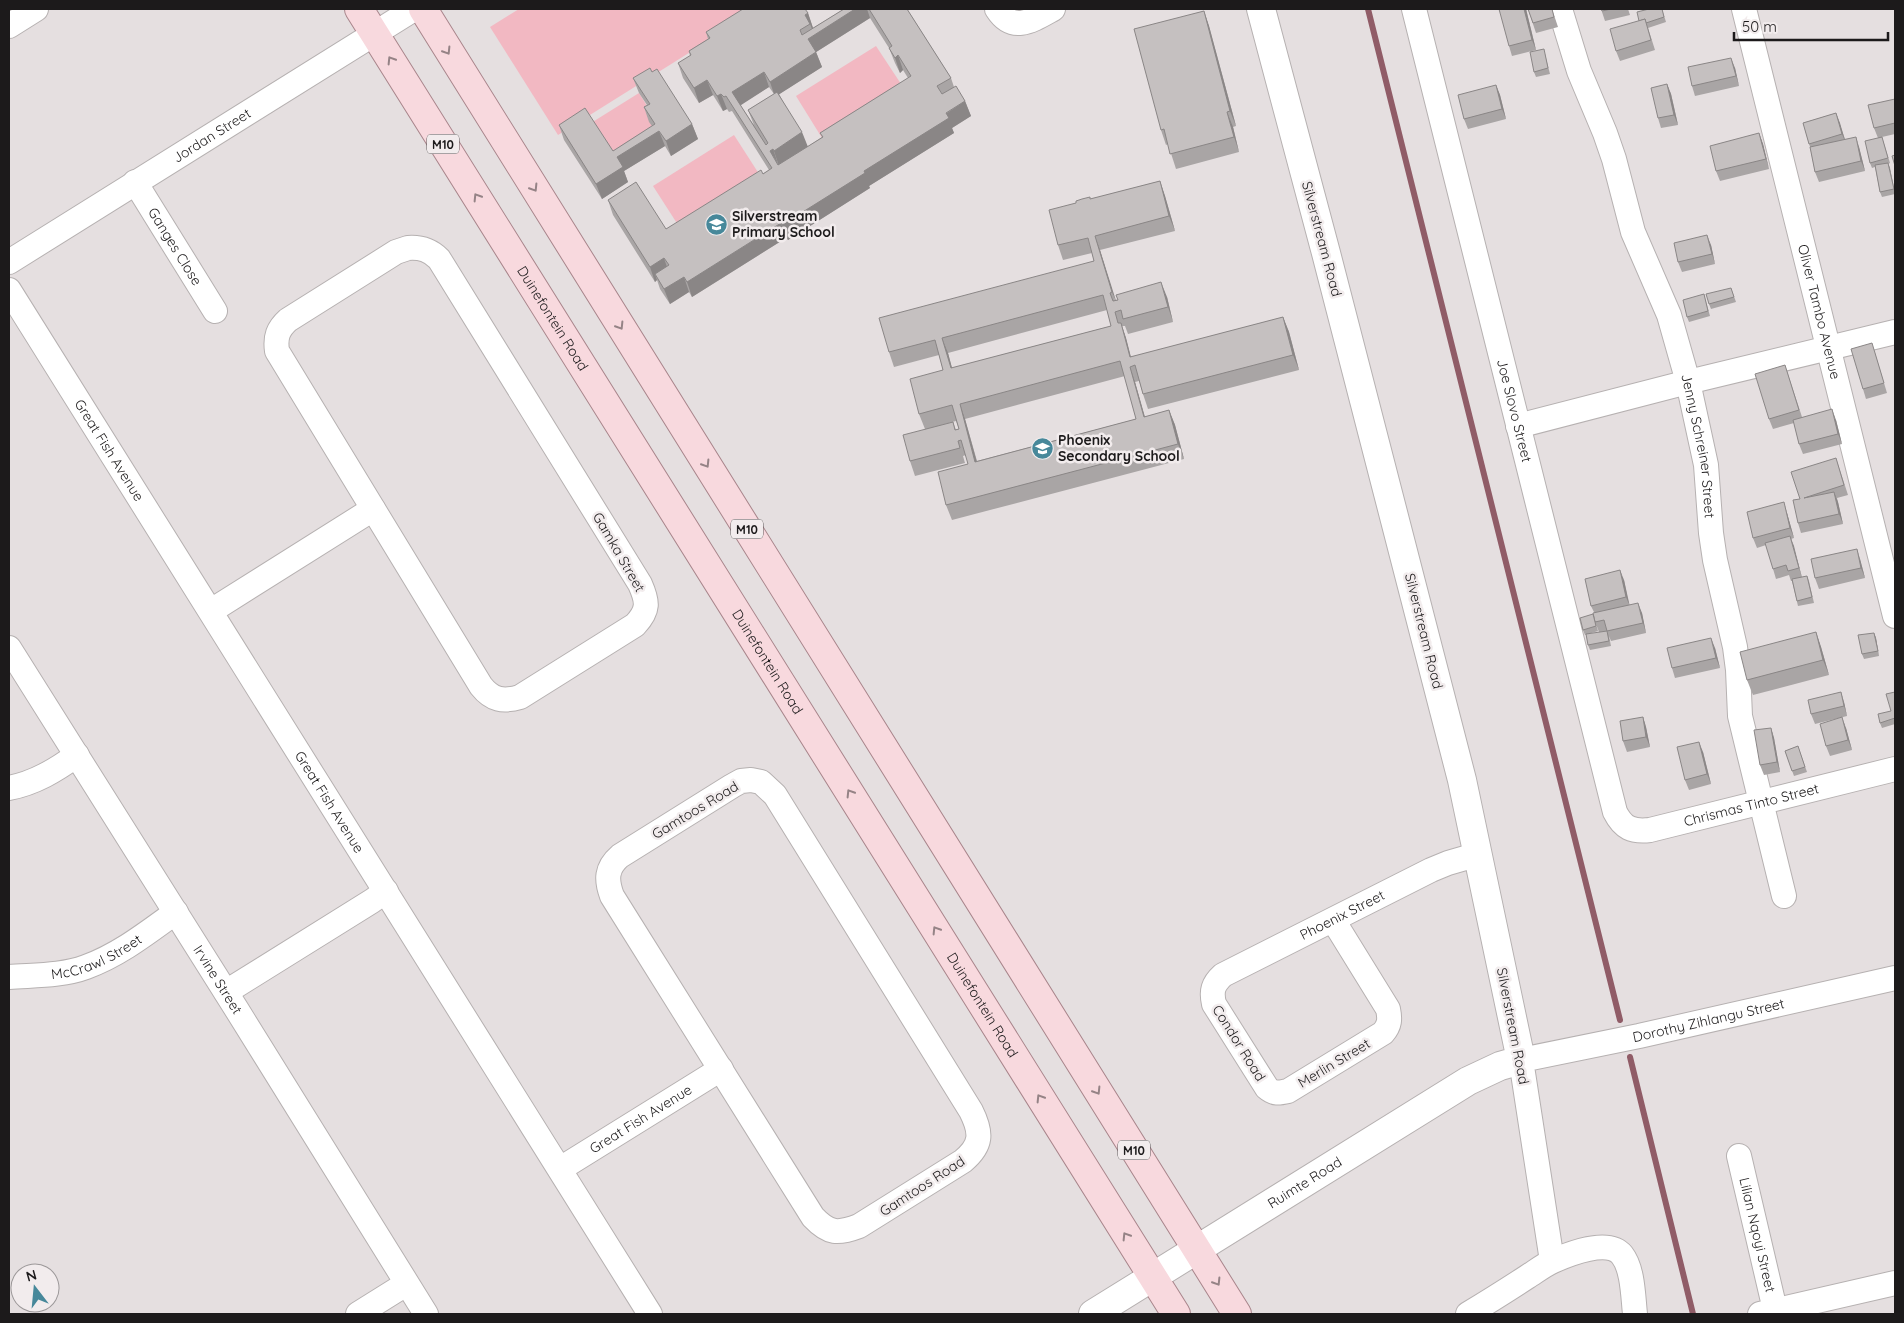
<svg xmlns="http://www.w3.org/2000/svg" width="1904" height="1323" font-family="Quicksand,sans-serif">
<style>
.green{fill:#f2b8c2}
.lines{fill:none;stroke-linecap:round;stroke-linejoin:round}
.stream{stroke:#905c67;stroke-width:6}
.street-casing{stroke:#b6b1b1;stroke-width:26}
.secondary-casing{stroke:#b6b1b1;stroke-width:30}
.primary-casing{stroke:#a8858b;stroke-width:30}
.street{stroke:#fff;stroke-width:24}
.secondary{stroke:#fff;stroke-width:28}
.primary{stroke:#f8d9de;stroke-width:28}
.wall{fill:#a9a5a5;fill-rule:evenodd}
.shaded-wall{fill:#8a8686}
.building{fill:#c5c0c0;stroke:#8a8686;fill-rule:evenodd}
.oneway{stroke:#958386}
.labels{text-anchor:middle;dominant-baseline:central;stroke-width:5;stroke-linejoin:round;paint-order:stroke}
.shield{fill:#f2eced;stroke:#5c595a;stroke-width:1}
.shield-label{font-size:12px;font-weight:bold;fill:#1c1a1b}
.street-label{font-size:14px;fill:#1c1a1b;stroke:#f2eced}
.poi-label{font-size:14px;font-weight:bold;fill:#1c1a1b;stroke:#f2eced;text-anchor:start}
</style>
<rect width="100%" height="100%" fill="#e5dfe0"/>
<g class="green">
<polygon points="519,9 759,9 558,135 490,27"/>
<polygon points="876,46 903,87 822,138 796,96"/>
<polygon points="639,93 655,119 660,139 618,166 591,123"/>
<polygon points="734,135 761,177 680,228 653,186"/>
</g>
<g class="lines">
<g class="stream">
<polyline points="1368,9 1620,1020"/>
<polyline points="1630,1057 1693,1314"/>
</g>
<defs>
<g id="street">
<path d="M997,9C1013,34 1033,20 1053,9"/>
<path id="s1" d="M1414,9L1615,812C1623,828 1632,832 1650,830L1895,769"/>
<path id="s2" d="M1560,9L1579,71L1605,133L1614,159L1633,232L1669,315L1688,382L1706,465L1711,533L1715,560L1735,647L1738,670L1740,716L1784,896"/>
<path id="s3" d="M1744,9L1895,616"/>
<polyline points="9,26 36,9"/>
<path id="s4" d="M135,182L215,311"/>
<path d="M408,248C421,247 430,250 439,259L640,584C648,602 649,610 635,625L520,697C503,702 492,700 481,686L277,351C275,337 278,329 288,320L396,252Z"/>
<path id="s5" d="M9,262L414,9"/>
<path id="s6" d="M9,290L650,1314"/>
<polyline points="1518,426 1688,382 1895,332"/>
<polyline points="211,611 373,509"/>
<path id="s7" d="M9,648L237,1010L426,1314"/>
<path d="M751,780L761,782L775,795L971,1111C982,1133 982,1145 963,1161L859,1226C838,1234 829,1234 813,1217L612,896C606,880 606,868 620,856L732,786L741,781Z"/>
<path d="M9,788C35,783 56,770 77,755"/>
<path id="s8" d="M1333,920L1388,1009C1390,1019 1390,1025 1383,1033L1288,1091C1279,1093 1274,1094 1267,1088L1214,1004C1211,991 1213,984 1223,975L1431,870L1448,863L1479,854"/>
<path id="s9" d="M9,977C34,975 62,976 86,967C119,955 147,933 176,912"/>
<polyline points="226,992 372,901 386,891"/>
<path id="s10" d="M1739,1156L1776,1314"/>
<path id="s11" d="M560,1169L721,1069"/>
<path id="s12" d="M1552,1261L1521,1060L1639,1036L1895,978"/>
<polyline points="358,1314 406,1284"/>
<path d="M1468,1314C1488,1302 1507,1290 1527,1277C1535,1272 1544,1265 1553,1261C1569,1254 1608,1238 1622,1255C1633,1269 1633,1296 1635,1314"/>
<polyline points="1760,1314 1895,1283"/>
</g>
<g id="secondary">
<path id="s13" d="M1093,1314L1468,1081L1500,1066L1521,1060L1462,780L1326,253L1261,9"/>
</g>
<g id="primary">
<path id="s14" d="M359,9L1176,1314"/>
<polyline points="423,9 1237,1314"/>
</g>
</defs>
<use href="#street" class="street-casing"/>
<use href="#secondary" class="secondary-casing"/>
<use href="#primary" class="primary-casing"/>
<use href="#street" class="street"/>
<use href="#secondary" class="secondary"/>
<use href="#primary" class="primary"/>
</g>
<g class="wall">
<path d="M844,9H907L951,78L954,87L965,101L971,116L952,128L954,133L869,186L870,188L788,240L786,238L692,297L689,292L670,304L660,289L657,280L655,282L613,215L608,200L666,229L769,170L732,111L729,112L727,109L723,111L713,95L699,103L683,78L678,63L690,56L689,51L708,39L706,32L808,13L813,28ZM870,18L889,48L895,63L900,73L903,70L908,78L820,133L822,137L807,147L779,94L822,67L816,52ZM769,87L774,94L748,110L754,125L740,105Z"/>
<polygon points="1526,9 1536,50 1512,56 1509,46"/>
<polygon points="1528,9 1552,9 1558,27 1536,33"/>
<polygon points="1601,9 1628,9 1630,15 1605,21"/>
<polygon points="1662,9 1666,22 1648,28 1655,50 1620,61 1616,51 1639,21"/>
<polygon points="1204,11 1209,26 1236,126 1233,127 1239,152 1176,169 1168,144 1166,145 1161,130"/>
<polygon points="1545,54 1550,74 1536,77 1534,72"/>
<polygon points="1735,68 1739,86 1695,96 1692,86"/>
<polygon points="633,78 692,124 698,139 671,156 665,146 624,171 628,182 602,199 564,140 559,125 613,151 652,126 649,122 644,107 647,105 639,93"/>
<polygon points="1667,84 1671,94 1678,125 1661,128 1658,118"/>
<polygon points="1496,85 1500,95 1506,119 1468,129 1464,119"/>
<polygon points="1895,99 1895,134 1882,137 1890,163 1888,164 1895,194 1882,197 1880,192 1875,167 1872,168 1870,163 1878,138 1874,128"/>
<polygon points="1836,113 1845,139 1859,147 1865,171 1819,182 1815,172 1810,147 1803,123"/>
<polygon points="1759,133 1763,144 1769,169 1720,181 1716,171"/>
<path d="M1160,181L1165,196L1175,231L1100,250L1115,300L1167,297L1173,322L1128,334L1125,326H1122L1126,338L1131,357L1283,317L1289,332L1299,370L1148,409L1143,394L1139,381L1135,382L1145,417L1169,410L1175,425L1184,459L952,520L946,505L968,464L966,455L963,456L965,463L915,476L910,461L925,429L919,414L943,370L939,355L894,367L889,352L1094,261L1092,253L1063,260L1058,245L1076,203ZM1107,310L1111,326L952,368L948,353ZM1125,376L1136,419L977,461L965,419ZM956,421L959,429L956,430L953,422L931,428Z"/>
<polygon points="1711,245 1715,264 1682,272 1678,262"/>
<polygon points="1731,288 1736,302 1711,309 1709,304"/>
<polygon points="1704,294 1710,316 1689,322 1687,317"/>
<polygon points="1875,353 1887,393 1866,399 1863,389"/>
<polygon points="1785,365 1802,417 1836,420 1842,444 1803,454 1799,444 1794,423 1773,429 1769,419"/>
<polygon points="1836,458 1848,495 1837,498 1843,524 1801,533 1798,523 1800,499"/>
<polygon points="1787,513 1794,538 1791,539 1802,577 1807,576 1809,581 1814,603 1798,606 1792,581 1791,581 1789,575 1776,579 1766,545 1757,548 1753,538"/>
<polygon points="1860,559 1865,578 1819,589 1815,578"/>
<polygon points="1624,580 1629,605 1642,613 1646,633 1611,641 1609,636 1611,646 1590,650 1588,645 1599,632 1596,624 1598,631 1585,635 1583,630 1595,621 1594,612 1591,606"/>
<polygon points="1816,632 1821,647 1829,675 1753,695 1747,680"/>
<polygon points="1874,633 1876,638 1879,656 1864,659 1862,654"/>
<polygon points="1715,648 1720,668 1675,678 1672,668"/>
<polygon points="1895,692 1895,724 1882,728 1880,723 1891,711"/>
<polygon points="1844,702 1847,716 1815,724 1811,714"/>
<polygon points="1643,717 1646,727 1650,747 1627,752 1623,741"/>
<polygon points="1771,728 1774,738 1780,772 1764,775 1760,765"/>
<polygon points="1846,728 1852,750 1830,756 1826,746"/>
<polygon points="1798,746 1807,772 1794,776 1785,751"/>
<polygon points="1703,752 1711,784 1689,790 1685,780"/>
</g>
<g class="shaded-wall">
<polygon points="855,9 867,9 870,18 813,54 808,39"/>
<polygon points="1524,9 1526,9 1536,50 1532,40"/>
<polygon points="1204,11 1209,26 1236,126 1230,111"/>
<polygon points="808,13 813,28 812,29 810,24 805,15"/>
<polygon points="816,52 822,67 775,97 770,82"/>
<polygon points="898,55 903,70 900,73 895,58"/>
<polygon points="1731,58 1735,68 1739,86 1736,76"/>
<polygon points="764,72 769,87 738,107 732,92"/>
<polygon points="707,80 713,95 699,103 694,88"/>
<polygon points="1667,84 1671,94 1678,125 1674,115"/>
<polygon points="1496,85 1500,95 1506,119 1502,109"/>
<polygon points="721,94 727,109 723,111 717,96"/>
<polygon points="965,101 971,116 952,128 954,133 869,186 870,188 788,240 782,225"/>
<polygon points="1227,112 1233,127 1239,152 1234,137"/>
<polygon points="1836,113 1840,123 1846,144 1842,134"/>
<polygon points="692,124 698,139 671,156 666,141"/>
<polygon points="659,131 665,146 624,171 628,182 602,199 596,184 617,157"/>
<polygon points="802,132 808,147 779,166 774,151"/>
<polygon points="1759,133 1763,144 1769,169 1766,159"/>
<polygon points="1856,137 1859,147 1865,171 1861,161"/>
<polygon points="773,149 778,164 770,151"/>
<polygon points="1888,163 1890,168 1895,193 1894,189"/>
<polygon points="1160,181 1165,196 1175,231 1169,216"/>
<polygon points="781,223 786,238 692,297 687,282"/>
<polygon points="1707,235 1711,245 1715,264 1712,254"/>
<polygon points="1095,236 1100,250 1118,307 1112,292"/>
<polygon points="664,258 669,273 655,274 657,280 655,282 650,267"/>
<polygon points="684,277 689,292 670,304 664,289"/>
<polygon points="1161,282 1167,297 1173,322 1168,307"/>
<polygon points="1283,317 1289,332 1299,370 1293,355"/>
<polygon points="1121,323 1126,338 1133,366 1130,357"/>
<polygon points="942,338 948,353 956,383 951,368"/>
<polygon points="1130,367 1135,382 1149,432 1144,417"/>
<polygon points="960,404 965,419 981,477 975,462"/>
<polygon points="1832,409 1836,420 1842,444 1838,434"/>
<polygon points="1169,410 1175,425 1184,459 1178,444"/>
<polygon points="1834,492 1838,502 1843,524 1839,514"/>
<polygon points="1784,502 1787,513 1794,538 1790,528"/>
<polygon points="1790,536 1794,546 1802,578 1799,568"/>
<polygon points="1857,549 1860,559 1865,578 1861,568"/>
<polygon points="1620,570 1624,580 1630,607 1626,597"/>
<polygon points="1638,603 1642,613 1646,633 1643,623"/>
<polygon points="1816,632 1821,647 1829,675 1823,660"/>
<polygon points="1874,633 1876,638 1879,656 1878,651"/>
<polygon points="1711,638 1715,648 1720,668 1716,658"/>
<polygon points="1841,692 1844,702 1847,716 1844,706"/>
<polygon points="1643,717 1646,727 1650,747 1646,737"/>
<polygon points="1842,717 1846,728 1852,750 1848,740"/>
<polygon points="1771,728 1774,738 1780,772 1777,762"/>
<polygon points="1699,742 1703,752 1711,784 1707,774"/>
</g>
<g class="building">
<polygon points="743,9 805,9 808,13 805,15 810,24 800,30 802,35 844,9 855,9 808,39 816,52 770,82 764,72 732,92 766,145 768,143 748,110 777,92 802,132 774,151 773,149 770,151 778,165 823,137 820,133 911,76 898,55 895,58 889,48 892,46 869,9 907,9 951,78 937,86 942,94 956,86 965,101 946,113 949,118 864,171 865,173 782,225 781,223 687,282 684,277 664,289 655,274 669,265 664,258 650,267 608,200 636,182 666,229 761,170 763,174 772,168 726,96 724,97 721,94 717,96 707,80 694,88 678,63 691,55 689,51 710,38 706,32"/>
<polygon points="1499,9 1524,9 1532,40 1509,46"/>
<polygon points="1528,9 1552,9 1554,17 1533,23"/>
<polygon points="1601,9 1611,9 1602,11"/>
<polygon points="1649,9 1662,9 1664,17 1646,23 1645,19 1639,21 1637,12"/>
<polygon points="1204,11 1230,111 1227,112 1234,137 1170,154 1164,129 1161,130 1134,29"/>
<polygon points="1645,19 1651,40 1616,51 1610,29"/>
<polygon points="1544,49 1548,68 1534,72 1530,52"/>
<polygon points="1731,58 1736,76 1692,86 1688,67"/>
<polygon points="650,68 652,72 657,69 692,124 666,141 659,131 617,157 623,167 596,184 559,125 585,108 613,151 655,124 644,107 650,104 633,78"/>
<polygon points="1667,84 1674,115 1658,118 1651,88"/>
<polygon points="1496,85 1502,109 1464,119 1458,95"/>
<polygon points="1895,99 1895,123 1874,128 1868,105"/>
<polygon points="1836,113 1842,134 1809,144 1803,123"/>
<polygon points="1759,133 1766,159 1716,171 1710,146"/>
<polygon points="1856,137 1861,161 1815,172 1810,147"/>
<polygon points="1882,137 1888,158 1870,163 1865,141"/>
<polygon points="1895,155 1895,166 1892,156"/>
<polygon points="1888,163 1894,189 1880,192 1875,165"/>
<path d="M1160,181L1169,216L1095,236L1112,292L1110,293L1113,301L1118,300L1116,295L1161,282L1168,307L1123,319L1121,310L1115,312L1118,323H1121L1130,357L1283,317L1293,355L1143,394L1135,365L1130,367L1144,417L1169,410L1178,444L946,505L938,472L968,464L961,440L958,441L960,448L910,461L903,435L953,422L955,430L959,429L952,405L919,414L910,379L943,370L935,340L889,352L879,318L1094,261L1088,238L1058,245L1049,210L1076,203V201L1082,199L1090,197V199ZM1103,295L1111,326L951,368L942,338ZM1120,361L1136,419L975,462L960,404Z"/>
<polygon points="1707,235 1712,254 1678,262 1674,243"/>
<polygon points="1731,288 1734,297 1709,304 1706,294"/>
<polygon points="1704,294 1708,311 1687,317 1683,300"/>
<polygon points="1872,343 1884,383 1863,389 1851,349"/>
<polygon points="1785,365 1799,410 1769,419 1755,374"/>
<polygon points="1832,409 1838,434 1799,444 1793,420"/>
<polygon points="1836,458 1844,485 1804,498 1834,492 1839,514 1798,523 1793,500 1800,499 1791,472"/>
<polygon points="1784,502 1790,528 1753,538 1747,512"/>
<polygon points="1790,536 1799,568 1788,571 1786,565 1773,569 1765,543"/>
<polygon points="1857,549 1861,568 1815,578 1811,559"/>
<polygon points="1620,570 1626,597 1591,606 1585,579"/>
<polygon points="1807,576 1812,597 1797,601 1792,579"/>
<polygon points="1638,603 1643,623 1607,631 1604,620 1595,622 1593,613"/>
<polygon points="1593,614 1596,626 1583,630 1580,618"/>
<polygon points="1607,631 1609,641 1588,645 1586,634"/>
<polygon points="1816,632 1823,660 1747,680 1740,652"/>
<polygon points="1874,633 1878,651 1862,654 1858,635"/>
<polygon points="1711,638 1716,658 1672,668 1667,648"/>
<polygon points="1841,692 1844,706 1811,714 1808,700"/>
<polygon points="1895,692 1895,718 1880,723 1878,714 1891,711 1886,694"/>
<polygon points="1643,717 1646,737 1623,741 1620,721"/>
<polygon points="1842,717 1848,740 1826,746 1820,724"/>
<polygon points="1771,728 1777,762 1760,765 1754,730"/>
<polygon points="1699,742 1707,774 1685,780 1677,747"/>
<polygon points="1798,746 1805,767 1792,771 1785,751"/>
</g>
<defs><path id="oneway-chevron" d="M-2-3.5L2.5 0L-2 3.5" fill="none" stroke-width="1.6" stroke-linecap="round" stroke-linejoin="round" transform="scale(1.25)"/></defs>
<g class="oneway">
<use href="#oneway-chevron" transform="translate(447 51) rotate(58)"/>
<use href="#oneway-chevron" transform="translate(391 60) rotate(-122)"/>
<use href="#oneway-chevron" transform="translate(534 188) rotate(58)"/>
<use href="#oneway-chevron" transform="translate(477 197) rotate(-122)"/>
<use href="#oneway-chevron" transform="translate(620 326) rotate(58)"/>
<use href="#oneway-chevron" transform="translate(706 464) rotate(58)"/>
<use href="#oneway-chevron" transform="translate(850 793) rotate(-122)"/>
<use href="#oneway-chevron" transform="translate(936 930) rotate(-122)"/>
<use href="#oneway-chevron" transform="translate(1097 1091) rotate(58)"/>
<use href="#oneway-chevron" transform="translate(1040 1098) rotate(-122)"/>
<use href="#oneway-chevron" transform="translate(1126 1236) rotate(-122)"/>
<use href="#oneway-chevron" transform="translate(1217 1282) rotate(58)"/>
</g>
<defs>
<symbol id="school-disc" viewBox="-11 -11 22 22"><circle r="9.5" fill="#47889a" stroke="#f2eced"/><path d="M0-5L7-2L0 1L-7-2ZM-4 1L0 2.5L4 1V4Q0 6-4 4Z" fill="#fff"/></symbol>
</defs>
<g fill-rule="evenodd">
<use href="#school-disc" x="704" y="212" width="25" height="25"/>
<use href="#school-disc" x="1030" y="436" width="25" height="25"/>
</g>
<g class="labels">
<g class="shield">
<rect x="427" y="134.5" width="32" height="19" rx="4"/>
<rect x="731" y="519.5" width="32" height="19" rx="4"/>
<rect x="1118" y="1140.5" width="32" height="19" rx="4"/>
</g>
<g class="shield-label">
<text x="443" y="144">M10</text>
<text x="747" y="529">M10</text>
<text x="1134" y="1150">M10</text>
</g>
<g class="street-label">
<text stroke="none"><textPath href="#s5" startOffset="239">Jordan Street</textPath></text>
<text transform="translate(1322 239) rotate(75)">Silverstream Road</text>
<text stroke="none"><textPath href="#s4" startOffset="76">Ganges Close</textPath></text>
<text stroke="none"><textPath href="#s3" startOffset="312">Oliver Tambo Avenue</textPath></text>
<text stroke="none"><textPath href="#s14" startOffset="365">Duinefontein Road</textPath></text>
<text stroke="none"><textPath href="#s1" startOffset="414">Joe Slovo Street</textPath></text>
<text stroke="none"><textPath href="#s2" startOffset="460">Jenny Schreiner Street</textPath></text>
<text stroke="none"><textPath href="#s6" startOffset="189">Great Fish Avenue</textPath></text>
<text transform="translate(619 552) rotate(60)">Gamka Street</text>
<text transform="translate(1424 631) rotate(76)">Silverstream Road</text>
<text stroke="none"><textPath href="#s14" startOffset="770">Duinefontein Road</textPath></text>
<text stroke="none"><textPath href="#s6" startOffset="604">Great Fish Avenue</textPath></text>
<text stroke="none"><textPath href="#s1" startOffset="975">Chrismas Tinto Street</textPath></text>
<text transform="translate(695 810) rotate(-31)">Gamtoos Road</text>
<text stroke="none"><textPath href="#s8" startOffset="529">Phoenix Street</textPath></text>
<text stroke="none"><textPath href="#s9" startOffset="91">McCrawl Street</textPath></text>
<text stroke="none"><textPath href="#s7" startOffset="392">Irvine Street</textPath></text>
<text stroke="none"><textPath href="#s14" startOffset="1175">Duinefontein Road</textPath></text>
<text stroke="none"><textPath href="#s12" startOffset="395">Dorothy Zihlangu Street</textPath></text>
<text transform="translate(1513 1026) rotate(79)">Silverstream Road</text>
<text transform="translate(1239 1043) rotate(58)">Condor Road</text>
<text transform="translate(1334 1063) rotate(-31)">Merlin Street</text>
<text stroke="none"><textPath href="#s11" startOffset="95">Great Fish Avenue</textPath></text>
<text stroke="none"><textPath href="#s13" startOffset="249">Ruimte Road</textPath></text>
<text transform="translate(922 1186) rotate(-33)">Gamtoos Road</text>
<text stroke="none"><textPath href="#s10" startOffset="81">Lilian Nqoyi Street</textPath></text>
</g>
<g class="poi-label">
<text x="732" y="216">Silverstream<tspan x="732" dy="16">Primary School</tspan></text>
<text x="1058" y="440">Phoenix<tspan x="1058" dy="16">Secondary School</tspan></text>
</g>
</g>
<rect width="1904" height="1323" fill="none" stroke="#1c1a1b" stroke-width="20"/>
<g transform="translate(35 1288) rotate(344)"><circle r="24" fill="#f2eced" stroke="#9c9899"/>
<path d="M0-4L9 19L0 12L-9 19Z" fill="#47889a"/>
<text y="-8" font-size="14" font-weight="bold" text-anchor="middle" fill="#1c1a1b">N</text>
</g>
<path d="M1734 32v8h154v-8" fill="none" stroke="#1c1a1b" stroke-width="2.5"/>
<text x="1742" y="32" font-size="15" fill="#1c1a1b" stroke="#f2eced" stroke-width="4" paint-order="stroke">50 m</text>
</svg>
